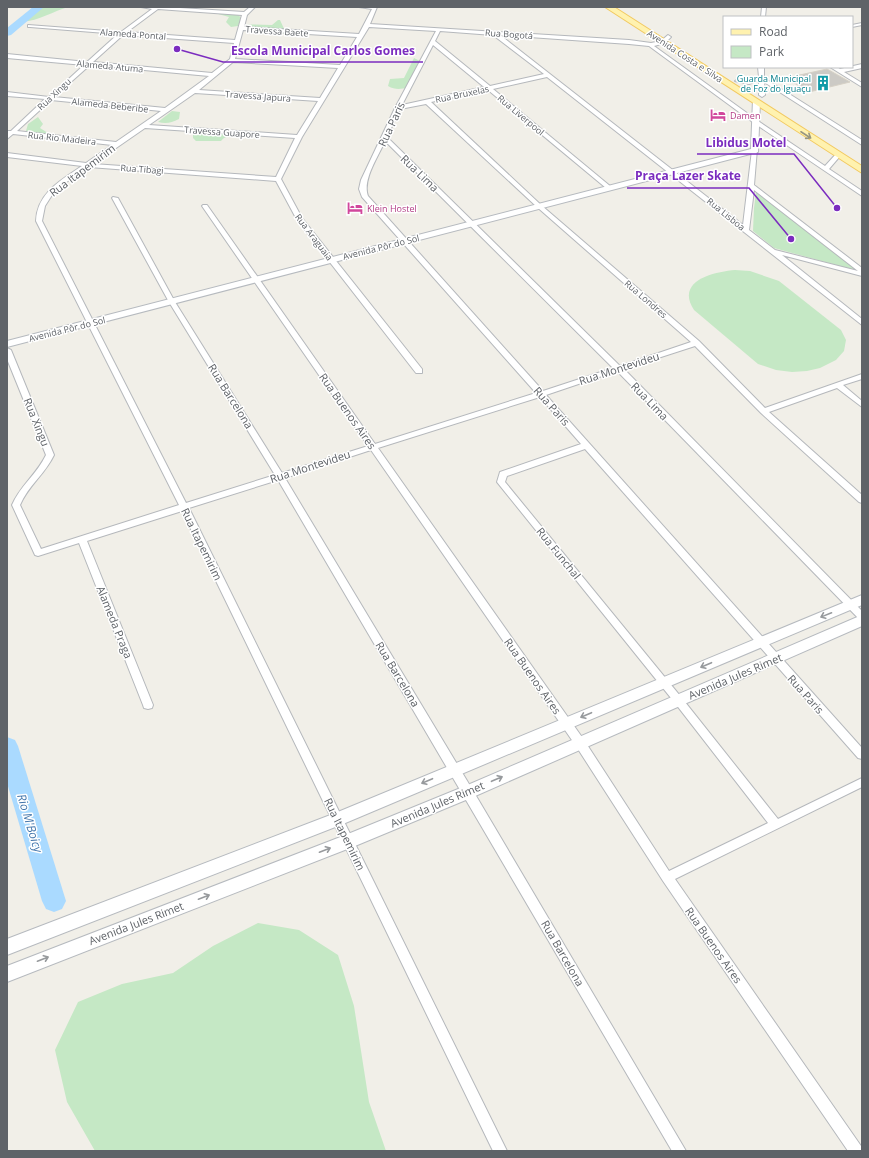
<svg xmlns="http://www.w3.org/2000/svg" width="869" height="1158" font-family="'Open Sans',sans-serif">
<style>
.green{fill:#c5e8c5}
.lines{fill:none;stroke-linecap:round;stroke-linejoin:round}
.river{fill:#aadaff;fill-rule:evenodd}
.building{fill:#cccac5;stroke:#d6d1c6}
.street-casing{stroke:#b5b8bc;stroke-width:2}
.secondary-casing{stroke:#b6babf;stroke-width:2}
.primary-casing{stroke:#f2c960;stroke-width:2}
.street{fill:#fff;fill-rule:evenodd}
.secondary{fill:#fff;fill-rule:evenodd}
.primary{fill:#fff2af;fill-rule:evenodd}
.oneway{stroke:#979581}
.oneway2{stroke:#979a9d}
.labels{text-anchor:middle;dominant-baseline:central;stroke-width:3;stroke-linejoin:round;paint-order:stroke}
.far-street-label{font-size:9px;fill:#5f6368;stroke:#fff}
.far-culture-label{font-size:9px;fill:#0d838f;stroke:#fff;text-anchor:end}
.far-hotel-label{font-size:9px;fill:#b23c85;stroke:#fff;text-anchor:start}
.street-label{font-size:11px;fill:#5f6368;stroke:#fff}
.water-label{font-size:12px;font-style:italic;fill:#4174aa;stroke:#fff}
.leader{fill:none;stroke:#7b2cbf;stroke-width:1.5}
.callout-dot{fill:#7b2cbf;stroke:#fff;stroke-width:1.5}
.callout-label{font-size:12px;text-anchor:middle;font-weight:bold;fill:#7b2cbf;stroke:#fff;stroke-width:3;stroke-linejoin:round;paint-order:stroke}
</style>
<rect width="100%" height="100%" fill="#f1efe8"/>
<g class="green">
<path d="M34,7H68C53,11 34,24 18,21Z"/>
<polygon points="211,12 237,13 241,18 238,26 231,27 226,22 229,17"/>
<path d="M278,20H280L286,33C272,37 258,34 245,28V25C254,24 263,25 272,25Z"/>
<path d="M414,58L420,61L408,88C400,89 395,90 388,86L390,79L404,78Z"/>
<path d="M172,111L180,112L179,119C171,123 166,124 158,122Z"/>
<polygon points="38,117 43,124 40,128 48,133 40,134 26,131 28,124"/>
<path d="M201,132L242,133L239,136C232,135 226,135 221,141H196L193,138V134Z"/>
<polygon points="756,192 858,271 774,248 753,231 754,208"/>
<path d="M735,270L750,271L779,281L841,330L846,340L844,351L836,360L820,368L807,371L792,372L776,370L758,364L694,310C675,281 713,272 735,270Z"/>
<polygon points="258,923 299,930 338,955 354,1006 369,1102 386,1151 95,1151 67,1102 55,1050 78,1002 122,984 173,973 213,946"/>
</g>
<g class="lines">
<g class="river">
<polygon points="33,7 44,7 11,35 7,36 7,28"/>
<polygon points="7,737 15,740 18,746 66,901 62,909 54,912 46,909 42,901 7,783"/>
</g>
</g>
<polygon class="building" points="827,69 850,82 809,92 786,78"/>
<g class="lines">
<defs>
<g id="street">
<path d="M141,7H164L244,12L250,7H255L247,15L244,27L359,34L372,9L359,7H377L370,24L629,40L651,43L661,41L668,35L671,37L665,43L654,46L758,121L825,166L836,154L841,155L829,169L862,191V196L754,123L649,46L629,44L500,35L743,225L752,150L757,149L754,185L862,268V276L782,255L862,319V325L547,77L493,89L610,186V188H606L488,90L431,102L541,205L699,341L765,408L862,374V379L843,385L862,401V407L837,388L769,412L862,495V503L859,502L761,413L695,346L624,369L862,611V620L859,619L617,371L546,395L862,748V759L858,758L585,449L507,476L505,482L681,697L778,819L862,778V787L675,879L861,1146L862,1151H848L663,881L576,746L371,450L285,478L472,789L686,1151H672L278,480L189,508L507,1151H493L182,511L87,541L153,705L152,708L148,709L144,708L143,705L79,543L38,556L35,555L12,505C20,486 37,474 46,455L7,359V348L11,350L54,455C45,474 28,486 20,505L41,549L179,505L36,221C37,193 61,180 82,166L7,157V153L86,163L112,145L13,134L7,139V131H11L45,99L7,96V92L49,97L84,65L7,58V54L87,62L118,34L30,27H28V25L121,32L152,9ZM158,9L242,15L235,40L127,32ZM369,27L436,31L395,108L361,180L359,189L362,197L536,393L375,444L207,205H203L202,206L368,446L282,473L175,302L118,198L113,197L112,198L169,302L275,475L186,503L42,221L45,206L52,195L59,187L89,167L276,181L297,220L416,373H422V369L302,218L281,179L302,137ZM243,30L357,37L340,65L235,59ZM440,31L493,35L544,74L490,86L435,41ZM123,35L234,43L230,59L212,73L93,62ZM433,45L484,87L402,105ZM233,62L338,68L320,98L199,90ZM90,65L209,76L165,108L54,97ZM195,93L318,101L297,135L149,125ZM51,100L161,111L116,142L17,131ZM426,104L537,207L691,342L620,366L387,137L400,109ZM145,128L295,138L276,177L93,164ZM385,141L613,368L543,391L368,196C362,180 378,157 385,141ZM754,190L858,271L775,250L749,230ZM540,397L581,444L500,472L497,482L675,703L768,823L669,871L584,740L378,448Z"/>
<polygon points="762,7 766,7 765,17 761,17"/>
<polygon points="862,23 862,25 852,27 852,25"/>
<polygon points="862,64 862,68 844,72 862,83 862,87 830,67 837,67 840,69"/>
<polygon points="758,67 764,67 764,78 862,140 862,145 764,82 765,95 762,97 759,95 759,80 749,84 735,81 738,79 749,80 759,77"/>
</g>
<g id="secondary">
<polygon points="753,100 756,100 760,102 758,152 7,347 7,341 751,149"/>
<polygon points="862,595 862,605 343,824 7,955 7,939 333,814"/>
<polygon points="862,615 862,626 473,797 355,846 7,982 7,966 343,836 463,787"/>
</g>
<polygon id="primary" points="605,7 614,7 862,166 862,173"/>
</defs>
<use href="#street" class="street-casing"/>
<use href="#secondary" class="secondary-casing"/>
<use href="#primary" class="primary-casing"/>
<use href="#street" class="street"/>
<use href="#secondary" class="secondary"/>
<use href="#primary" class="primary"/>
</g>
<defs><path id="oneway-shaft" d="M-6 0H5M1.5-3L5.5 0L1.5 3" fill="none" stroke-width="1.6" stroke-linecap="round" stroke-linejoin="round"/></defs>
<use class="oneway" href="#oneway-shaft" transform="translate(806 135) rotate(33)"/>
<g class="oneway2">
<use href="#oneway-shaft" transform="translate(826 615) rotate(158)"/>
<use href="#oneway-shaft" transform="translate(706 665) rotate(157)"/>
<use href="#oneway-shaft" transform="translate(586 715) rotate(157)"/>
<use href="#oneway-shaft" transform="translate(497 779) rotate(-23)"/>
<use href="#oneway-shaft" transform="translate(427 781) rotate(157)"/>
<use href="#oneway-shaft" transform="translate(325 850) rotate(-21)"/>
<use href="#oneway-shaft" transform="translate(204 897) rotate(-21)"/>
<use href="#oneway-shaft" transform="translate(43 959) rotate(-21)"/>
</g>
<defs>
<symbol id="building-bare" viewBox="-9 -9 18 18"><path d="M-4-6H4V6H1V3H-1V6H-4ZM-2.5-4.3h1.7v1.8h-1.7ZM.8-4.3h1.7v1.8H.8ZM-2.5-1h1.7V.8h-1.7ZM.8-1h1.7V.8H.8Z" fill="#0f9aa8" stroke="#fff" stroke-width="2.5" paint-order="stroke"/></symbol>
<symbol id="hotel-bare" viewBox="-9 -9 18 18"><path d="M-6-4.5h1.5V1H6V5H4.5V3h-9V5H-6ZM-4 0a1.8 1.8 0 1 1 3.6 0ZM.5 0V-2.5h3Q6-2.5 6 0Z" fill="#d1479c" stroke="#fff" stroke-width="2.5" paint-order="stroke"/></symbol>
</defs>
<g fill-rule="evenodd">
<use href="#building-bare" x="812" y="72" width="22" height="22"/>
<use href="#hotel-bare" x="707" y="104" width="22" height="22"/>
<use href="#hotel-bare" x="344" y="197" width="22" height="22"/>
</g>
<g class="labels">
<g class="far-street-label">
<text transform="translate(277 31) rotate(4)">Travessa Baete</text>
<text transform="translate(133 34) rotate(4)">Alameda Pontal</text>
<text transform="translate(509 34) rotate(4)">Rua Bogotá</text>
<text transform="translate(685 56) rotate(33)">Avenida Costa e Silva</text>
<text transform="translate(110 66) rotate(5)">Alameda Atuma</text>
<text transform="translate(54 94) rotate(-43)">Rua Xingu</text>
<text transform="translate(462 94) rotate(-12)">Rua Bruxelas</text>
<text transform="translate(258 96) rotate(4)">Travessa Japura</text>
<text transform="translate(110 105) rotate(6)">Alameda Beberibe</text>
<text transform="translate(521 115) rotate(40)">Rua Liverpool</text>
<text transform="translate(222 132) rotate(4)">Travessa Guapore</text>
<text transform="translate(62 138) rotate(6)">Rua Rio Madeira</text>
<text transform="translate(142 169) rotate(4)">Rua Tibagi</text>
<text transform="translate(726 214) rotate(39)">Rua Lisboa</text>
<text transform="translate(314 237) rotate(53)">Rua Araguaia</text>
<text transform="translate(381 247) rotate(-14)">Avenida Pôr do Sol</text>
<text transform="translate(646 299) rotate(41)">Rua Londres</text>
<text transform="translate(67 329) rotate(-14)">Avenida Pôr do Sol</text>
</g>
<g class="far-culture-label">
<text x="811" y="78">Guarda Municipal<tspan x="811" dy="10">de Foz do Iguaçu</tspan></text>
</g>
<g class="far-hotel-label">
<text x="730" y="115">Damen</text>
<text x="367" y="208">Klein Hostel</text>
</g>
<g class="street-label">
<text transform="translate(391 124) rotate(-65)">Rua Paris</text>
<text transform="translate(82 170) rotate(-37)">Rua Itapemirim</text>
<text transform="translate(420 173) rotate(44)">Rua Lima</text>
<text transform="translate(619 368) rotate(-18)">Rua Montevideu</text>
<text transform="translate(231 396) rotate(58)">Rua Barcelona</text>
<text transform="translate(650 401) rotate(46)">Rua Lima</text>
<text transform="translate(552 406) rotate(48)">Rua Paris</text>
<text transform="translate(348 411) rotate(55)">Rua Buenos Aires</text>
<text transform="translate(37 422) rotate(68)">Rua Xingu</text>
<text transform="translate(310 466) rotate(-18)">Rua Montevideu</text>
<text transform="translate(202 544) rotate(64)">Rua Itapemirim</text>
<text transform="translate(559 553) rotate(51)">Rua Funchal</text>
<text transform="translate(115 622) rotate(68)">Alameda Praga</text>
<text transform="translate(398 674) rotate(59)">Rua Barcelona</text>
<text transform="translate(533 676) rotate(55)">Rua Buenos Aires</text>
<text transform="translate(735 676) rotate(-23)">Avenida Jules Rimet</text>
<text transform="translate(806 694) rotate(48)">Rua Paris</text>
<text transform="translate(437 804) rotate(-23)">Avenida Jules Rimet</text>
<text transform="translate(345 834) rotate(64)">Rua Itapemirim</text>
<text transform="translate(136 923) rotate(-21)">Avenida Jules Rimet</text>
<text transform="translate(714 945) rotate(55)">Rua Buenos Aires</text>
<text transform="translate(563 953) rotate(60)">Rua Barcelona</text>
</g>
<g class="water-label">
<text transform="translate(30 823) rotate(73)">Rio M'Boicy</text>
</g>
</g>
<path class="leader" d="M177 49L223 62H423M837 208L794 154H697M791 239L749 188H627"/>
<g class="callout-dot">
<circle cx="177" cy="49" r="4"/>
<circle cx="837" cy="208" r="4"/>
<circle cx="791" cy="239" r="4"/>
</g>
<g class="callout-label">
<text x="323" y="55">Escola Municipal Carlos Gomes</text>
<text x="746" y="147">Libidus Motel</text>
<text x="688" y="180">Praça Lazer Skate</text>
</g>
<rect width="869" height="1158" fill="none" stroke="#5f6368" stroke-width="16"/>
<rect x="723" y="16" width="130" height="52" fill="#ffffff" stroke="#bfc1c3"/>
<rect x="731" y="29" width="20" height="6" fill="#fff2af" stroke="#bfc1c3"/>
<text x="759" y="36" font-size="12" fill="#5f6368">Road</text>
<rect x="731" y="46" width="20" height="12" fill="#c5e8c5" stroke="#bfc1c3"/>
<text x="759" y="56" font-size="12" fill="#5f6368">Park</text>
</svg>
